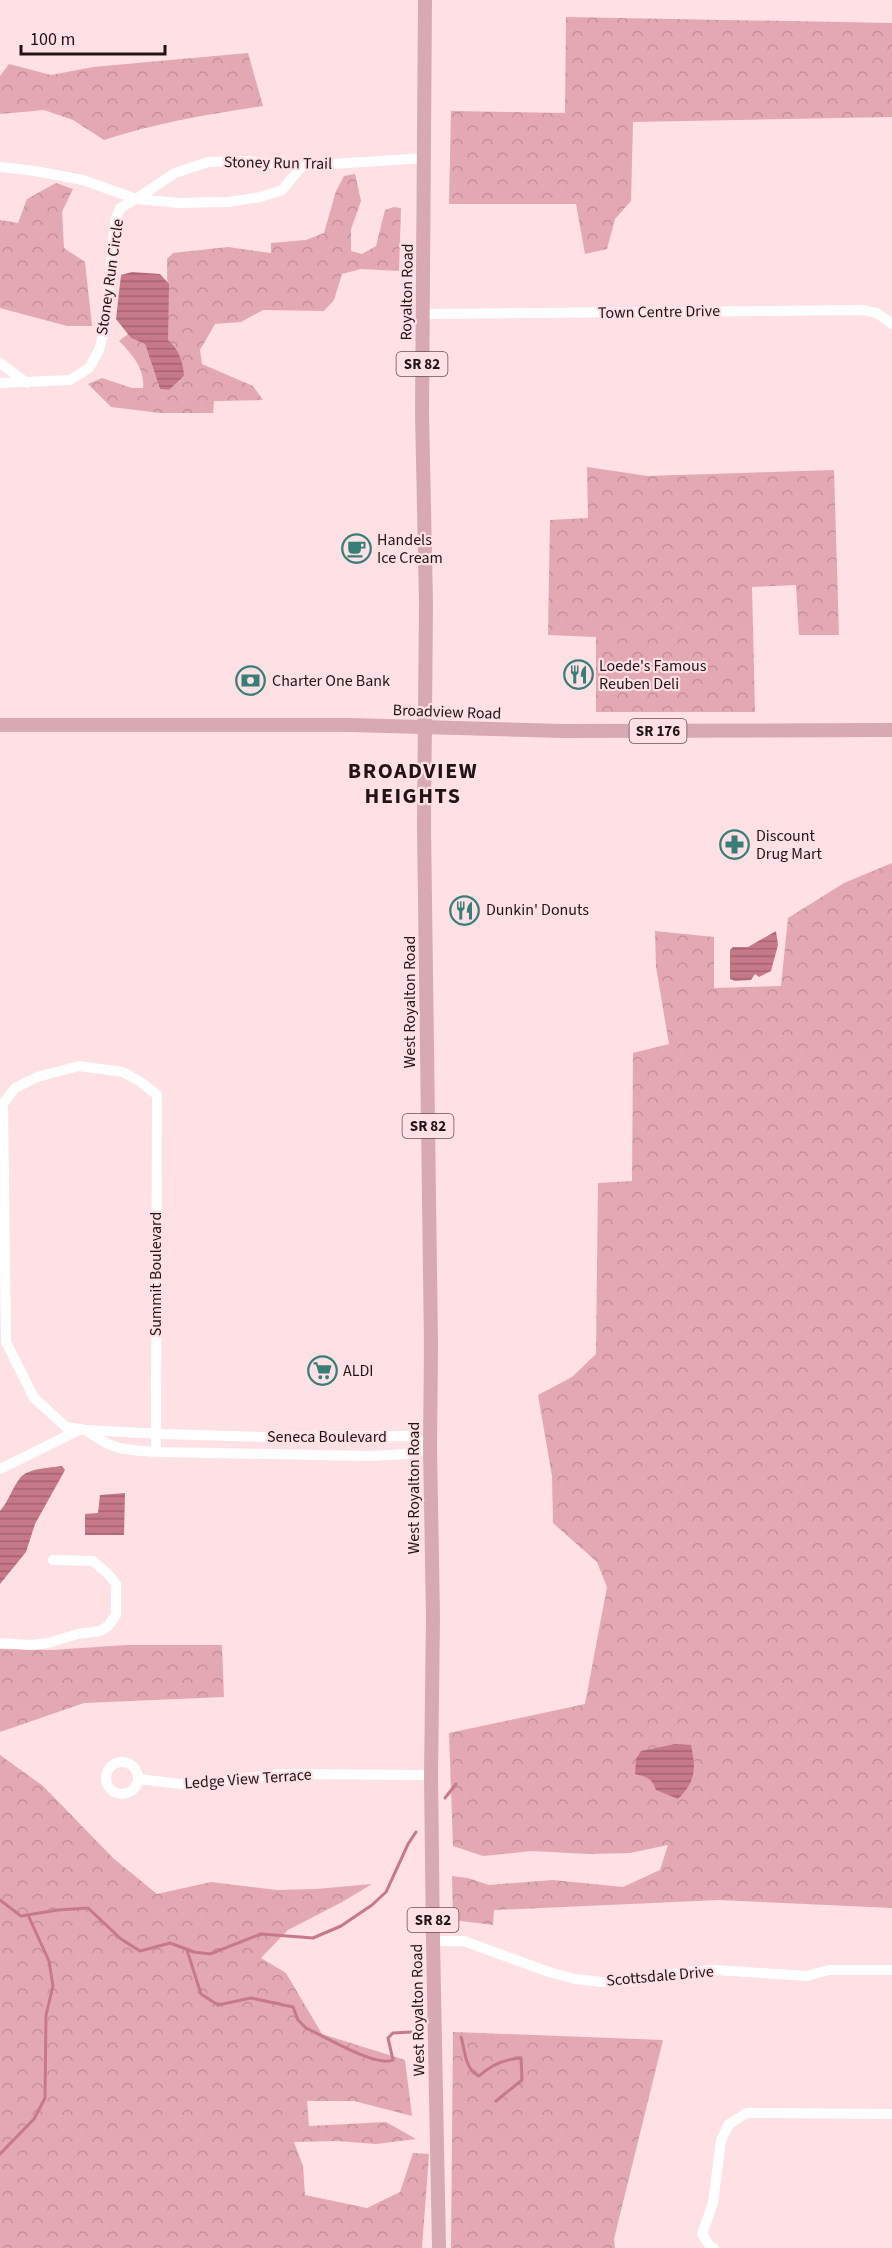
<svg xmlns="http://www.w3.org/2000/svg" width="892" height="2248" font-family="'Source Sans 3',sans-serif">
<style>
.forest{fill:url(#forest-crowns)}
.water{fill:url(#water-rules)}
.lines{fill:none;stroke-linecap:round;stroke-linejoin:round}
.stream{stroke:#c87989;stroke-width:3}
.minor{stroke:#fff;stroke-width:10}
.major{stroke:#d9a9b3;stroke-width:14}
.labels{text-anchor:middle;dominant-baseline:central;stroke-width:4.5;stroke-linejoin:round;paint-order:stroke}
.shield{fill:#fee0e5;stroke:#635154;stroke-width:1.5}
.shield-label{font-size:15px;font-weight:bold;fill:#201416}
.street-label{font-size:16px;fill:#201416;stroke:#fee0e5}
.poi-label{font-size:16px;fill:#201416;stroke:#fee0e5;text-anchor:start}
.district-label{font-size:22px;font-weight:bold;letter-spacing:1.5px;fill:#201416;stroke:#fee0e5}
</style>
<defs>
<pattern id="forest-crowns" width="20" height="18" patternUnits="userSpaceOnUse" patternTransform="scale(1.5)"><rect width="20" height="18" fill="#e4a8b3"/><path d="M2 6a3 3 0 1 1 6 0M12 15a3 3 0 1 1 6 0" fill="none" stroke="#c39099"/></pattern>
<pattern id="water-rules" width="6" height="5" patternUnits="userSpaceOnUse" patternTransform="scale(1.5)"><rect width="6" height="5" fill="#c87989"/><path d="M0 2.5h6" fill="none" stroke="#a2626f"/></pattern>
</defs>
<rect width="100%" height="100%" fill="#fee0e5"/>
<g class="forest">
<polygon points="566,17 892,23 892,117 633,122 631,201 615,219 607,249 585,254 576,204 449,204 451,111 565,113"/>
<path d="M248,53L263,106C209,114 156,123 104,140L73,120L44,110L0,114V76L9,64L51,75L93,67Z"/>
<path d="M355,174L361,201L351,229V251L362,254L376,246L385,210L394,207L401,208L399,271L361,269L342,274L334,300L324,311L263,310L241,322L215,324L200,350L202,364L253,386L263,400L214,401L213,413H160L111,407L88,384L102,378L132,388H143C145,369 132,354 119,341L128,334L131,338L145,344L160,389L169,390L184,376L168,340L167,259L173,253L228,247L271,253V243L306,240L324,233L336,191L344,176Z"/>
<polygon points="56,183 73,189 62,212 64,248 85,262 92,326 67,326 0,308 0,220 18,223 27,199"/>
<polygon points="587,467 648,476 834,470 839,635 799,635 796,585 752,587 755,712 596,712 596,637 548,635 550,520 588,518"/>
<polygon points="892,863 892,1908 719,1900 494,1910 493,1925 453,1920 452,1876 468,1878 489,1885 553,1880 623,1887 660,1870 668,1845 630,1853 588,1854 532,1851 483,1856 453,1846 449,1733 585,1704 607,1587 597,1562 553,1523 552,1476 538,1395 572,1377 596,1354 598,1183 632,1181 633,1053 669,1044 656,967 655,931 714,937 714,988 781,986 788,918 844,883"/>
<polygon points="126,1645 222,1645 224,1697 84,1703 0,1732 0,1649 52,1650"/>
<polygon points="0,1755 43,1786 113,1858 157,1894 211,1882 277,1890 316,1889 372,1884 344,1901 288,1930 261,1958 286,1973 322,2034 405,2060 412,2116 354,2101 307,2101 309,2126 386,2122 416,2139 376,2144 337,2141 294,2142 303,2166 305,2195 367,2208 400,2192 413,2153 429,2154 422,2248 0,2248"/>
<polygon points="453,2032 663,2040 614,2239 615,2248 451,2248"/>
</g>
<g class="water">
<path d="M132,272L160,274L169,284L168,340C179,350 183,361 184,376L169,390L160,389L145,344L131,338L116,319L121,275Z"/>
<polygon points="776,931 778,945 771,971 759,977 755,974 751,980 735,981 730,979 730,950 733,947 748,947"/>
<path d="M62,1466L65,1470L35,1524L26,1552L0,1584V1511C9,1501 12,1488 20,1478C28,1468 50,1468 62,1466Z"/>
<polygon points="125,1493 124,1535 85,1535 85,1514 98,1513 100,1495"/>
<path d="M675,1744L691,1745C696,1769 696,1781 678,1799L656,1790C652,1778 647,1777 635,1774L636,1759L641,1751Z"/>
</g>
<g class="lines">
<g class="stream">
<polyline points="445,1798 456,1784"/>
<polyline points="0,1900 21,1916 58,1910 88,1908 121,1939 140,1951 170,1943 194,1952 210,1954 261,1934 313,1938 341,1926 372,1905 386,1892 408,1844 416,1832"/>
<path d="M187,1950L201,1994L218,2005L251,1998L293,2007L298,2020L306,2028C324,2036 377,2068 393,2060L388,2038L393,2033L411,2032"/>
<path d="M461,2037C465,2050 465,2070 479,2076C491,2065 504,2059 521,2058L522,2080L496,2101"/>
<polyline points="0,2154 34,2119 45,2098 46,2015 53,1986 49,1961 28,1915"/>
</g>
<g class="minor">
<polyline points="0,167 35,171 83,180 136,199 175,173 208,162 245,161 302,166 425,158"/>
<polyline points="423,314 862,310 877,313 892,324"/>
<polyline points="0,363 27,383"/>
<polyline points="0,383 70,380 89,368 99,350 104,332 115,222 120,208 136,199 179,203 228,202 261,197 282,190 302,166"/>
<path d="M86,1430C112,1450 124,1450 156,1452L370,1456L407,1454L430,1448"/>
<polyline points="156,1452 156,1434 157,1095 141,1082 123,1072 79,1066 37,1077 15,1088 3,1104 6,1342 34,1398 66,1427 86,1430 162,1434 261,1437 414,1436 430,1448"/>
<polyline points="0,1469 81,1429"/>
<polyline points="0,1643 31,1645 48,1643 78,1634 100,1631 108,1626 116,1615 116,1584 108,1574 93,1561 53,1560"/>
<circle cx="122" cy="1778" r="16"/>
<polyline points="138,1779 190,1785 281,1774 431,1775"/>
<polyline points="433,1941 464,1941 546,1971 575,1979 603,1982 632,1981 685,1972 716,1970 807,1976 829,1970 892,1970"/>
<polyline points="714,2248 710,2246 702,2234 713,2203 721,2140 729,2124 747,2113 892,2114"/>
</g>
<g class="major">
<polyline points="425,0 422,413 426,603 424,826 431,1346 430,1448 433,1617 431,1775 433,1941 439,2248"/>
<polyline points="0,725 351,725 562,731 892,730"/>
</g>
</g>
<defs>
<symbol id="cafe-ring" viewBox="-11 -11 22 22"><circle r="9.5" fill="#fee0e5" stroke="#377e77" stroke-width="1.5"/><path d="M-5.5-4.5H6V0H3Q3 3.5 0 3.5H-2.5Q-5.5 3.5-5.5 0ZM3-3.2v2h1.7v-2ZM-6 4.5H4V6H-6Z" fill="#377e77"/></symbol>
<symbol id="restaurant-ring" viewBox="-11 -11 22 22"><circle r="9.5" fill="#fee0e5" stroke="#377e77" stroke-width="1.5"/><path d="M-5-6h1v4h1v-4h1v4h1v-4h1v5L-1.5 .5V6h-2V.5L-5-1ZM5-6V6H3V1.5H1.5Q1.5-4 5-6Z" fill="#377e77"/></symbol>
<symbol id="bank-ring" viewBox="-11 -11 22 22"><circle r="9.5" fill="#fee0e5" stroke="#377e77" stroke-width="1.5"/><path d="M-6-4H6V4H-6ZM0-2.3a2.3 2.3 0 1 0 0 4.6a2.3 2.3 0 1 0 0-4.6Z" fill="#377e77"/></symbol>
<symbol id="pharmacy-ring" viewBox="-11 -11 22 22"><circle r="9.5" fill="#fee0e5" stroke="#377e77" stroke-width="1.5"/><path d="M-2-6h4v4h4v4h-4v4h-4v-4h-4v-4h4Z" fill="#377e77"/></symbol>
<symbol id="supermarket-ring" viewBox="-11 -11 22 22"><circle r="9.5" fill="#fee0e5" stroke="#377e77" stroke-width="1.5"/><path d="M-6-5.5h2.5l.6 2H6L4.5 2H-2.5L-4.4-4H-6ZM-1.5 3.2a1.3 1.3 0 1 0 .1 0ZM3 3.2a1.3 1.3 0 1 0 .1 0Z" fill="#377e77"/></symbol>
</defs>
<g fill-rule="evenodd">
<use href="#cafe-ring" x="340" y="532" width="33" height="33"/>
<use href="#restaurant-ring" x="562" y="658" width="33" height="33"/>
<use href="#bank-ring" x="234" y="664" width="33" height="33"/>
<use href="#pharmacy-ring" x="718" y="828" width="33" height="33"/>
<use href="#restaurant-ring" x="448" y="894" width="33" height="33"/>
<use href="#supermarket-ring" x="306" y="1354" width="33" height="33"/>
</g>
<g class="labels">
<g class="shield">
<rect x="396.5" y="352" width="51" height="24" rx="4.5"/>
<rect x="629.5" y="719" width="57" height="24" rx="4.5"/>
<rect x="402.5" y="1114" width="51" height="24" rx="4.5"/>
<rect x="407.5" y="1908" width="51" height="24" rx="4.5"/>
</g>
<g class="shield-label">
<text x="422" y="364">SR 82</text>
<text x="658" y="731">SR 176</text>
<text x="428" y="1126">SR 82</text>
<text x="433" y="1920">SR 82</text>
</g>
<g class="street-label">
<text transform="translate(278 163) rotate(1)">Stoney Run Trail</text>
<text transform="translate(110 277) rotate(-82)">Stoney Run Circle</text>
<text transform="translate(407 292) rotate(-89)">Royalton Road</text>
<text transform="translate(659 312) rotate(-1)">Town Centre Drive</text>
<text transform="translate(447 712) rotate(2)">Broadview Road</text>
<text transform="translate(410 1002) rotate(-90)">West Royalton Road</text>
<text transform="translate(156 1274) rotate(-90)">Summit Boulevard</text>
<text x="327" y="1437">Seneca Boulevard</text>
<text transform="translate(414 1488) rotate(-90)">West Royalton Road</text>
<text transform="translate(248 1779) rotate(-4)">Ledge View Terrace</text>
<text transform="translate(660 1976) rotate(-5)">Scottsdale Drive</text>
<text transform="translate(418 2010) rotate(-91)">West Royalton Road</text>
</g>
<g class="poi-label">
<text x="377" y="540">Handels<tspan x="377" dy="18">Ice Cream</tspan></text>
<text x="599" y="666">Loede's Famous<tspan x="599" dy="18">Reuben Deli</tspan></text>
<text x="272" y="681">Charter One Bank</text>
<text x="756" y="836">Discount<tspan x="756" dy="18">Drug Mart</tspan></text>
<text x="486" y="910">Dunkin' Donuts</text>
<text x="343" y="1371">ALDI</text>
</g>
<g class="district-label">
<text x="413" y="771">BROADVIEW<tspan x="413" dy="25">HEIGHTS</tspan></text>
</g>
</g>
<path d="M21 45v9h144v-9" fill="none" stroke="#201416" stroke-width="3"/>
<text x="30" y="45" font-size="18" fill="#201416" stroke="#fee0e5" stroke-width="4.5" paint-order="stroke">100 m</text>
</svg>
